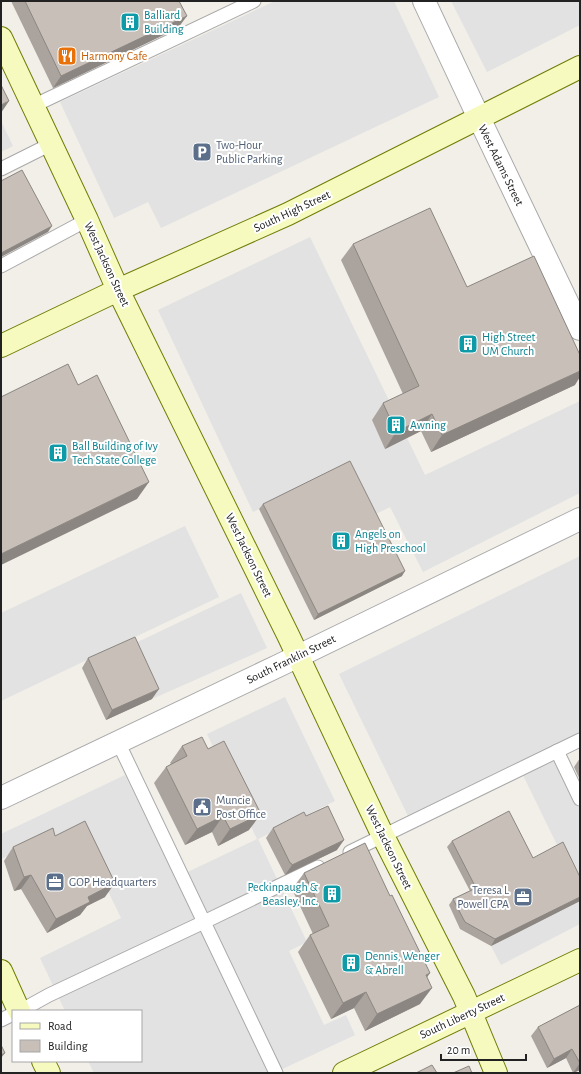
<svg xmlns="http://www.w3.org/2000/svg" width="581" height="1074" font-family="'Alegreya Sans',sans-serif">
<style>
.parking{fill:#e2e2e2}
.lines{fill:none;stroke-linecap:round;stroke-linejoin:round}
.service-casing{stroke:#a9a9a9;stroke-width:15}
.minor-casing{stroke:#a9a9a9;stroke-width:24}
.secondary-casing{stroke:#707d05;stroke-width:24}
.service{stroke:#fff;stroke-width:13}
.minor{stroke:#fff;stroke-width:22}
.secondary{stroke:#f7fabf;stroke-width:22}
.wall{fill:#aba49e}
.shaded-wall{fill:#8b8681}
.building{fill:#c7bfb8;stroke:#8b8681}
.labels{text-anchor:middle;dominant-baseline:central;stroke-width:4;stroke-linejoin:round;paint-order:stroke}
.culture-label{font-size:12px;fill:#0d838f;stroke:#fff;text-anchor:start}
.food-label{font-size:12px;fill:#c56008;stroke:#fff;text-anchor:start}
.service-label{font-size:12px;fill:#4e5e75;stroke:#fff;text-anchor:start}
.street-label{font-size:12px;fill:#222;stroke:#fff}
</style>
<rect width="100%" height="100%" fill="#f2efe9"/>
<g class="parking">
<polygon points="275,1 394,1 439,97 161,228 148,202 114,218 60,102"/>
<polygon points="451,1 580,1 580,25 487,72"/>
<polygon points="1,121 13,146 1,152"/>
<polygon points="310,237 425,475 580,401 580,493 423,572 390,507 372,516 347,466 253,512 158,310"/>
<polygon points="185,526 219,597 1,701 1,613"/>
<polygon points="580,556 580,734 408,816 339,674"/>
<polygon points="241,593 267,648 152,699 127,647"/>
<polygon points="285,697 335,801 258,839 307,942 289,951 324,1025 346,1015 355,1035 274,1073 94,1073 88,1061 141,1061 141,1011 65,1011 40,958 121,918 78,829 43,839 1,859 1,834 125,775 175,878 257,839 207,734"/>
<polygon points="557,751 580,808 580,892 520,769"/>
<polygon points="580,901 580,924 501,965 491,946"/>
</g>
<g class="lines">
<defs>
<g id="service">
<polyline points="33,106 254,1"/>
<polyline points="1,169 51,144"/>
<polyline points="1,266 87,220"/>
<polyline points="118,742 276,1073"/>
<polyline points="557,751 580,799"/>
<polyline points="350,852 580,740"/>
<polyline points="20,1011 49,995 204,922 318,867"/>
<polyline points="1,1020 13,1014"/>
</g>
<g id="minor">
<polyline points="424,1 479,118 580,329"/>
<polyline points="1,798 280,665 580,519"/>
</g>
<g id="secondary">
<polyline points="1,38 87,220 118,290 288,635 383,836 464,996 496,1073"/>
<polyline points="1,346 118,290 288,214 580,67"/>
<polyline points="1,971 19,1011"/>
<polyline points="43,1061 49,1073"/>
<path d="M344,1073C422,1035 501,998 580,960"/>
</g>
</defs>
<use href="#service" class="service-casing"/>
<use href="#minor" class="minor-casing"/>
<use href="#secondary" class="secondary-casing"/>
<use href="#service" class="service"/>
<use href="#minor" class="minor"/>
<use href="#secondary" class="secondary"/>
</g>
<g class="wall">
<polygon points="11,1 179,1 178,28 53,88"/>
<polygon points="353,244 467,287 575,385 431,452 421,431 385,449 372,420 383,403 403,394 341,260"/>
<polygon points="263,504 402,576 314,620 259,509"/>
<polygon points="88,658 152,699 106,720 82,668"/>
<polygon points="182,746 249,830 218,846 212,832 185,845 154,783 166,767 171,764 170,763"/>
<polygon points="580,758 580,780 574,767"/>
<polygon points="306,816 337,850 285,875 284,873 266,838 273,828"/>
<polygon points="55,836 105,897 87,906 80,915 47,933 21,889 14,891 4,861 13,847"/>
<polygon points="452,841 533,858 580,877 580,901 491,946 460,929 449,905 453,899 470,891 447,847"/>
<polygon points="304,873 427,978 420,1004 365,1031 354,1008 331,1019 298,952 310,935 313,934 292,889"/>
<polygon points="580,1005 580,1070 573,1073 566,1058 547,1068 531,1036 538,1027"/>
</g>
<g class="shaded-wall">
<polygon points="187,16 178,28 53,88 61,76"/>
<polygon points="9,101 1,113 1,105"/>
<polygon points="52,226 48,232 1,257 1,253"/>
<polygon points="580,371 580,377 575,385 431,452 442,435"/>
<polygon points="432,414 421,431 385,449 396,432"/>
<polygon points="149,482 137,499 1,565 1,554"/>
<polygon points="405,571 402,576 314,620 318,614"/>
<polygon points="159,689 152,699 106,720 112,710"/>
<polygon points="261,814 249,830 218,846 230,829"/>
<polygon points="223,816 212,832 185,845 197,829"/>
<polygon points="344,840 337,850 285,875 292,865"/>
<polygon points="31,875 21,889 14,891 24,877"/>
<polygon points="115,883 105,897 87,906 80,915 47,933 56,919 88,897"/>
<polygon points="580,897 580,901 491,946 495,939"/>
<polygon points="430,973 419,989 426,975"/>
<polygon points="432,988 420,1004 365,1031 377,1014"/>
<polygon points="366,992 354,1008 331,1019 343,1003"/>
<polygon points="572,1049 566,1058 547,1068 554,1059"/>
<polygon points="5,1053 1,1058 1,1055"/>
<polygon points="580,1063 580,1070 573,1073"/>
</g>
<g class="building">
<polygon points="25,1 179,1 187,16 61,76"/>
<polygon points="1,85 9,101 1,105"/>
<polygon points="22,170 52,226 1,253 1,181"/>
<polygon points="430,208 467,287 534,256 580,355 580,371 442,435 432,414 396,432 383,403 419,386 353,244"/>
<polygon points="68,364 78,385 97,375 149,482 1,554 1,397"/>
<polygon points="350,461 405,571 318,614 263,504"/>
<polygon points="135,637 159,689 112,710 88,658"/>
<polygon points="202,737 208,749 224,741 261,814 230,829 223,816 197,829 166,767 187,756 182,746"/>
<polygon points="328,806 344,840 292,865 291,863 290,863 273,828 304,812 306,816"/>
<polygon points="509,811 533,858 563,842 580,877 580,897 495,939 465,922 453,899 476,888 452,841"/>
<polygon points="85,821 115,883 88,897 90,902 56,919 31,875 24,877 13,847 53,828 55,836"/>
<polygon points="365,843 390,896 392,895 430,973 426,975 432,988 377,1014 366,992 343,1003 310,935 329,926 304,873"/>
<polygon points="580,1005 580,1063 572,1049 554,1059 538,1027"/>
<polygon points="1,1045 5,1053 1,1055"/>
<polygon points="432,1065 437,1073 416,1073"/>
<polygon points="469,1066 472,1073 453,1073"/>
</g>
<defs>
<symbol id="building-square" viewBox="-11 -11 22 22"><rect x="-9" y="-9" width="18" height="18" rx="4" fill="#0f9aa8" stroke="#fff"/><path d="M-4-6H4V6H1V3H-1V6H-4ZM-2.5-4.3h1.7v1.8h-1.7ZM.8-4.3h1.7v1.8H.8ZM-2.5-1h1.7V.8h-1.7ZM.8-1h1.7V.8H.8Z" fill="#fff"/></symbol>
<symbol id="restaurant-square" viewBox="-11 -11 22 22"><rect x="-9" y="-9" width="18" height="18" rx="4" fill="#e8710a" stroke="#fff"/><path d="M-5-6h1v4h1v-4h1v4h1v-4h1v5L-1.5 .5V6h-2V.5L-5-1ZM5-6V6H3V1.5H1.5Q1.5-4 5-6Z" fill="#fff"/></symbol>
<symbol id="parking-square" viewBox="-11 -11 22 22"><rect x="-9" y="-9" width="18" height="18" rx="4" fill="#5c6f8a" stroke="#fff"/><path d="M-3.5-5.5H1a3.5 3.5 0 0 1 0 7H-1V5.5H-3.5ZM-1-3.4V-.6H.8a1.4 1.4 0 0 0 0-2.8Z" fill="#fff"/></symbol>
<symbol id="civic-square" viewBox="-11 -11 22 22"><rect x="-9" y="-9" width="18" height="18" rx="4" fill="#5c6f8a" stroke="#fff"/><path d="M-.6-6.5H3V-4.5H.6V-3L4-1V1h2V6H-6V1h2V-1L-.6-3ZM-1.2 2.5V6h2.4V2.5Z" fill="#fff"/></symbol>
<symbol id="office-square" viewBox="-11 -11 22 22"><rect x="-9" y="-9" width="18" height="18" rx="4" fill="#5c6f8a" stroke="#fff"/><path d="M-6-3h4V-5.5h4V-3h4V5H-6ZM-1-4.5V-3h2v-1.5ZM-6 0V1H6V0Z" fill="#fff"/></symbol>
</defs>
<g fill-rule="evenodd">
<use href="#building-square" x="119" y="11" width="22" height="22"/>
<use href="#restaurant-square" x="56" y="45" width="22" height="22"/>
<use href="#parking-square" x="191" y="141" width="22" height="22"/>
<use href="#building-square" x="457" y="333" width="22" height="22"/>
<use href="#building-square" x="385" y="414" width="22" height="22"/>
<use href="#building-square" x="47" y="442" width="22" height="22"/>
<use href="#building-square" x="330" y="530" width="22" height="22"/>
<use href="#civic-square" x="191" y="796" width="22" height="22"/>
<use href="#office-square" x="44" y="871" width="22" height="22"/>
<use href="#building-square" x="321" y="883" width="22" height="22"/>
<use href="#office-square" x="512" y="886" width="22" height="22"/>
<use href="#building-square" x="340" y="952" width="22" height="22"/>
</g>
<g class="labels">
<g class="culture-label">
<text x="144" y="15">Balliard<tspan x="144" dy="14">Building</tspan></text>
<text x="482" y="337">High Street<tspan x="482" dy="14">UM Church</tspan></text>
<text x="410" y="425">Awning</text>
<text x="72" y="446">Ball Building of Ivy<tspan x="72" dy="14">Tech State College</tspan></text>
<text x="355" y="534">Angels on<tspan x="355" dy="14">High Preschool</tspan></text>
<text x="318" y="887" text-anchor="end">Peckinpaugh &amp;<tspan x="318" dy="14">Beasley, Inc.</tspan></text>
<text x="365" y="956">Dennis, Wenger<tspan x="365" dy="14">&amp; Abrell</tspan></text>
</g>
<g class="food-label">
<text x="81" y="56">Harmony Cafe</text>
</g>
<g class="service-label">
<text x="216" y="145">Two-Hour<tspan x="216" dy="14">Public Parking</tspan></text>
<text x="216" y="800">Muncie<tspan x="216" dy="14">Post Office</tspan></text>
<text x="69" y="882">GOP Headquarters</text>
<text x="509" y="890" text-anchor="end">Teresa L<tspan x="509" dy="14">Powell CPA</tspan></text>
</g>
<g class="street-label">
<text transform="translate(501 165) rotate(64)">West Adams Street</text>
<text transform="translate(292 211) rotate(-25)">South High Street</text>
<text transform="translate(107 264) rotate(65)">West Jackson Street</text>
<text transform="translate(249 555) rotate(64)">West Jackson Street</text>
<text transform="translate(291 659) rotate(-26)">South Franklin Street</text>
<text transform="translate(389 847) rotate(64)">West Jackson Street</text>
<text transform="translate(462 1016) rotate(-25)">South Liberty Street</text>
</g>
</g>
<rect width="581" height="1074" fill="none" stroke="#222222" stroke-width="4"/>
<rect x="12" y="1010" width="130" height="52" fill="#ffffff" stroke="#a7a7a7"/>
<rect x="20" y="1023" width="20" height="6" fill="#f7fabf" stroke="#a7a7a7"/>
<text x="48" y="1030" font-size="12" fill="#222222">Road</text>
<rect x="20" y="1040" width="20" height="12" fill="#c7bfb8" stroke="#a7a7a7"/>
<text x="48" y="1050" font-size="12" fill="#222222">Building</text>
<path d="M441 1054v6h85v-6" fill="none" stroke="#222222" stroke-width="2"/>
<text x="447" y="1054" font-size="12" fill="#222222" stroke="#ffffff" stroke-width="3" paint-order="stroke">20 m</text>
</svg>
